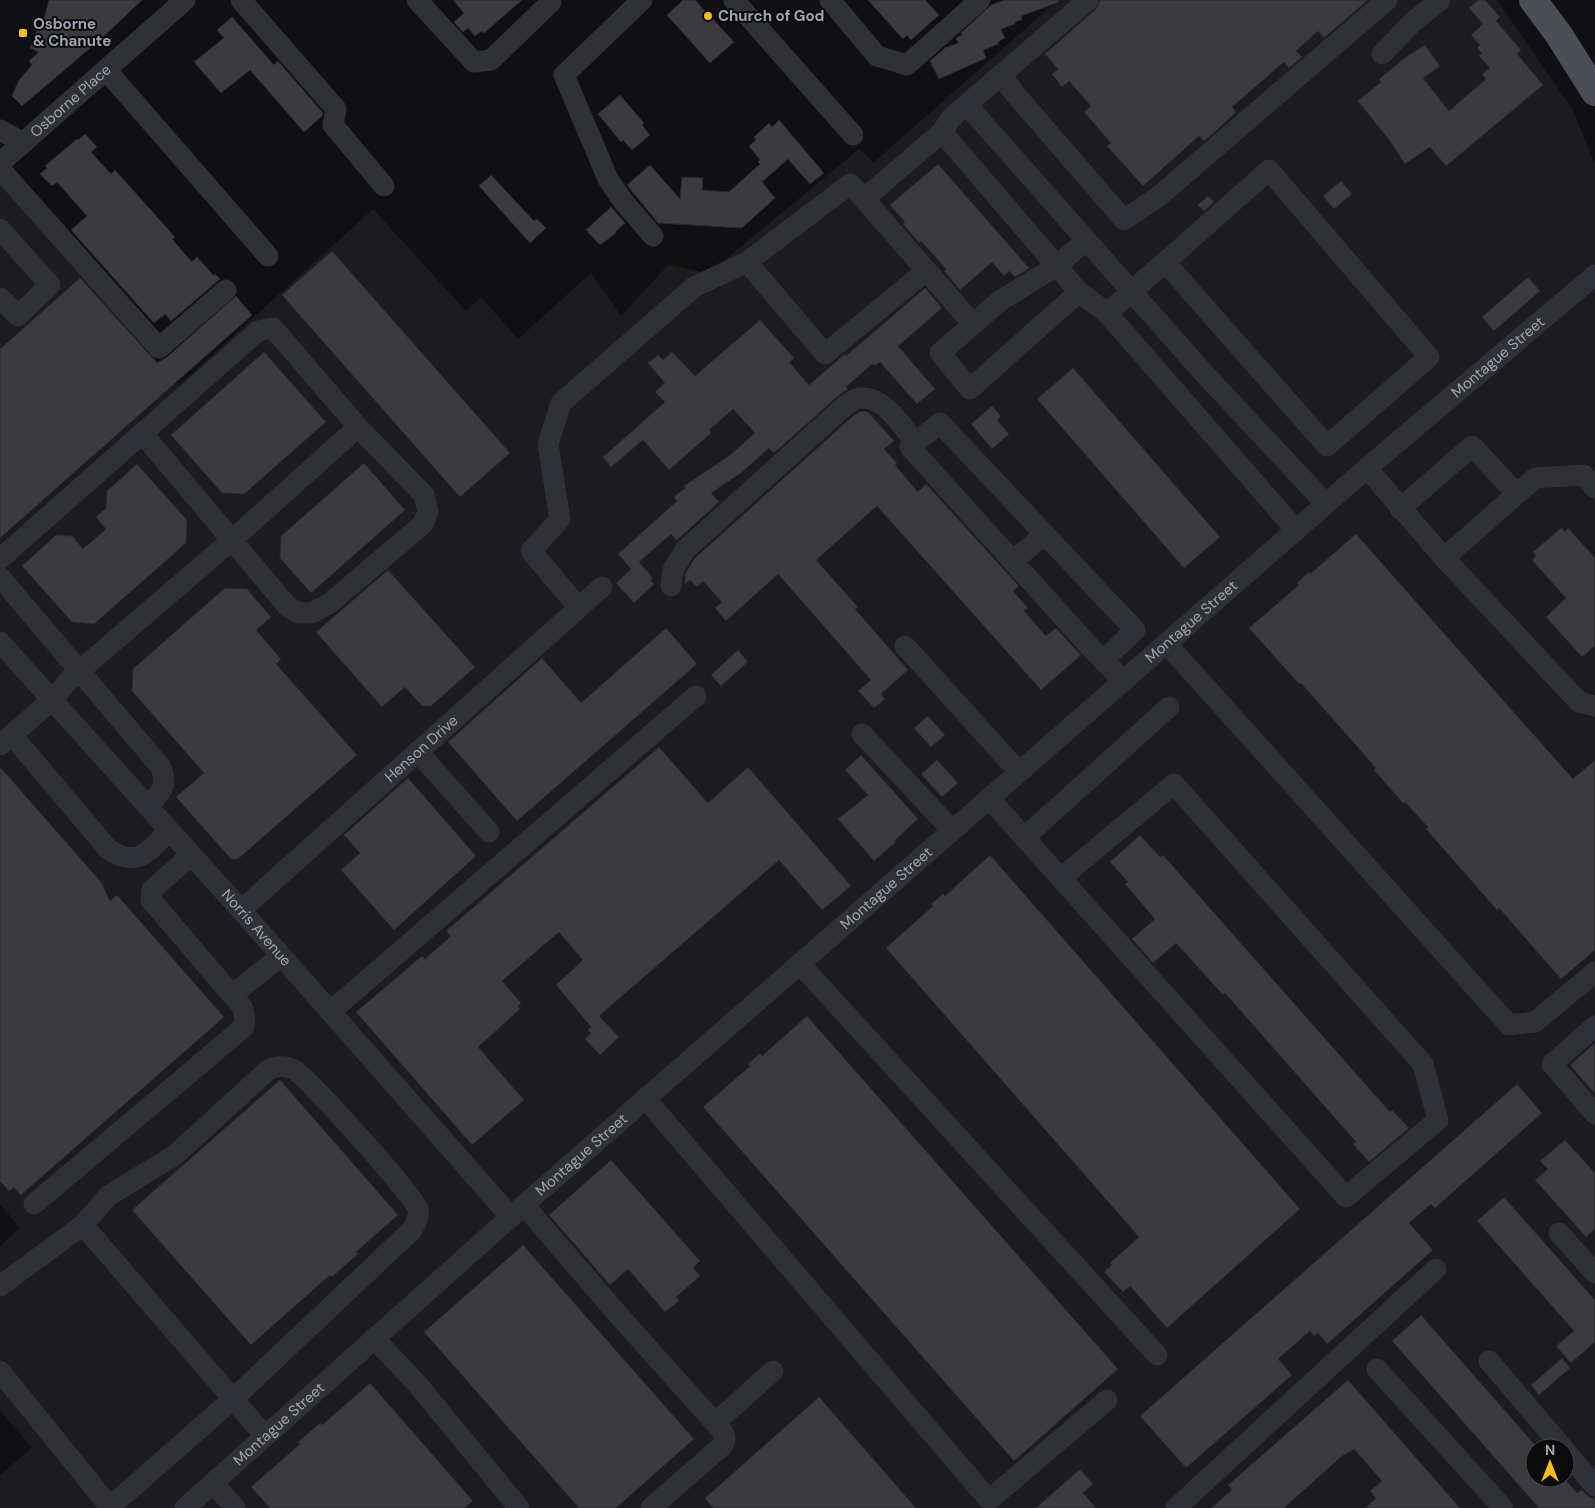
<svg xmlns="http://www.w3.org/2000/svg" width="1595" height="1508" font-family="'DM Sans',sans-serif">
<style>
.built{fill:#1c1b1e;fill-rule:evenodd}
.building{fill:#3a3a3f;stroke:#2a292d}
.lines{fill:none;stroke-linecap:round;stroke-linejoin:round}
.minor{stroke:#303136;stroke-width:21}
.major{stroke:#4c4e55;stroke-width:28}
.poi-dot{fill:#fbbc1d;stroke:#0b0b0c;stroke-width:2}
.labels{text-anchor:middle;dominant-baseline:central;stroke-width:4;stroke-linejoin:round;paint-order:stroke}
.poi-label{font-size:15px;font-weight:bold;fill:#a0a5b3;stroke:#0b0b0c;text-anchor:start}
.street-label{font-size:15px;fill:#a0a5b3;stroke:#0b0b0c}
</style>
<rect width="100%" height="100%" fill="#100f11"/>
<path class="built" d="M1058,0H1497L1573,110L1595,164V1508H0V1475L32,1448L0,1411V1246L20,1228L0,1204V182L179,385L373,209L466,311L481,297L518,339L591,273L621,316L668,265L709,273L859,149L874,162ZM1535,1448H1565V1478H1535Z"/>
<g class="building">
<polygon points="49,0 142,0 102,38 22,106 12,96 19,80 32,65 29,61 39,52 30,48 38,28 41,29"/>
<polygon points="453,0 522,0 484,33 482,31 475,36 468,28 463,32 454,22 464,13"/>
<polygon points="683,0 695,0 734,42 710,63 667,15"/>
<polygon points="868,0 925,0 939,15 911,40 907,35 903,39"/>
<polygon points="1005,0 1059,0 1059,2 1021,16 1022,20 1015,22 1015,24 1001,29 1005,38 998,42 998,44 983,50 986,58 939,79 930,61 945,48 958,43 956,38 962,35 961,33 991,5"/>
<polygon points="1100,0 1368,0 1324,38 1318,31 1296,51 1302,57 1289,68 1284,62 1232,107 1236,112 1216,131 1204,141 1199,136 1143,186 1107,146 1111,143 1084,112 1091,106 1069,81 1062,87 1052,74 1058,69 1045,54 1096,9"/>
<polygon points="1478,0 1485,0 1500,17 1496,21 1521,50 1517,54 1543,85 1446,166 1430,147 1405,164 1390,141 1358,101 1381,82 1379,79 1406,57 1425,45 1440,66 1423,78 1449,111 1486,79 1482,74 1490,68 1479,56 1482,53 1477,48 1480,45 1471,35 1483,24 1469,8"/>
<polygon points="232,17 274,65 278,61 323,113 322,116 304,132 250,70 221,93 194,62 224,38 217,30"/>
<polygon points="620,95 644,123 642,125 650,135 632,150 623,140 621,142 598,114"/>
<polygon points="779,120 824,173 810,184 788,159 762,182 775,198 742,228 658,223 627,185 650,165 680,199 682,177 703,178 702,190 729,192 760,164 758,162 760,160 749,146 756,140 754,137 769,123 772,127"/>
<polygon points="85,134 97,147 91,152 111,174 115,170 175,237 172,239 192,262 197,257 214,276 215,274 220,279 171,321 165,314 154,323 71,230 87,216 57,182 52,186 40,174 47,168 45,166 77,139 78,140"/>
<polygon points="938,164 1029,268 1015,277 1009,271 1004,276 992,262 960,290 944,271 946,269 921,241 919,243 903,224 905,222 890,205"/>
<polygon points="491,175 534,221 537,219 546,228 530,243 479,186"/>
<polygon points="1341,181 1352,194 1334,209 1323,196"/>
<polygon points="1208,196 1214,202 1204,211 1198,205"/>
<polygon points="611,207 625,223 615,232 616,233 600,245 586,230"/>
<polygon points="332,251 510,453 460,497 282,295"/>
<polygon points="1528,277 1540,291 1494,331 1482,317"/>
<polygon points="80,278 157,363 167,357 236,296 252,315 0,538 0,349"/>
<polygon points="925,288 942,308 898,346 935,389 917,404 880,362 874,366 872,364 846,387 848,389 838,396 774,453 769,448 741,473 711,493 719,502 677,540 671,534 639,562 653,578 651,581 654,584 634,603 616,583 631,569 618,554 677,501 674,497 685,488 684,486 729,456 755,433 733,409 709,430 711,433 669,470 643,440 611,467 603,457 665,402 655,392 665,383 648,363 658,355 663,360 672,352 695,376 760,320 794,358 789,362 809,385 845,354 846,356"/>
<polygon points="264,352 326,422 244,494 222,493 171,435"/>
<polygon points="1073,368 1220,537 1184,568 1037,399"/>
<polygon points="992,406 1001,416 997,420 1009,434 992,449 971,424"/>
<polygon points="861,411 868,412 894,441 884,449 897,463 895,465 918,492 926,484 1019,586 1013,591 1028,608 1024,611 1046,636 1056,628 1081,655 1041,690 877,506 816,560 858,607 855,609 908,670 881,694 885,699 874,708 858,691 871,680 778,574 726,621 715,608 722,602 703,581 697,587 690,580 685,584 685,574 695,558 854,415"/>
<polygon points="364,463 405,510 311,593 280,558 281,536"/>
<polygon points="137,464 187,520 186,543 94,624 72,622 22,566 56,535 72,536 83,549 106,529 96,517 106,508 107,491"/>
<polygon points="1561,528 1565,532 1568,528 1595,558 1595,646 1582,657 1546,617 1566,598 1532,560 1536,556 1533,552"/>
<polygon points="1356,534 1573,779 1595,760 1595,950 1561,979 1499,908 1497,910 1426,829 1428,827 1405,802 1404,804 1374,770 1376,768 1301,683 1299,684 1249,628 1299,585 1297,583 1309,572 1310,574"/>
<polygon points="388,570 475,667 431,706 422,706 405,687 382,707 316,632"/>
<polygon points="225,588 247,589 271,617 256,630 281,659 276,664 357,755 238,859 231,859 176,797 204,773 132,691 133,669"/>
<polygon points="666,628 697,664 517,821 448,742 542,658 581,703"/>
<polygon points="738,650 748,662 721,686 711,675"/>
<polygon points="928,716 945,735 931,747 914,728"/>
<polygon points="659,747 708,803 748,767 851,886 822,910 779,860 599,1016 619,1037 600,1055 585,1039 591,1033 588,1030 591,1027 556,985 583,960 559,932 502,981 521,1003 518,1006 520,1009 478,1047 524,1100 472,1145 356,1012 422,956 425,959 451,936 446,931"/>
<polygon points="861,755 918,819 895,840 896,842 874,861 838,819 868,795 845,770"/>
<polygon points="937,760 958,783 942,797 921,774"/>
<polygon points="0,767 101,882 110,901 117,895 224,1017 21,1195 14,1187 9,1191 0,1181"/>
<polygon points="408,778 476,856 394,930 341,870 360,853 344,835"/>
<polygon points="1140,835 1160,857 1163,855 1390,1112 1392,1110 1409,1128 1369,1162 1353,1144 1356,1142 1225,993 1223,995 1176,943 1153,963 1132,939 1155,919 1125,884 1128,882 1110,862"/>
<polygon points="990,855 1300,1209 1167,1328 1130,1286 1123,1292 1104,1272 1112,1265 1110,1263 1139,1237 886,948 933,906 931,904 943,894 945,896"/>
<polygon points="807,1016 1118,1369 1014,1461 703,1107 750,1066 748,1064 760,1053 762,1056"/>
<polygon points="1595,1043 1595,1094 1570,1065"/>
<polygon points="280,1080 398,1215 356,1252 358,1254 332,1277 330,1275 251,1345 132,1210"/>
<polygon points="1517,1084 1542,1113 1435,1208 1431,1204 1409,1223 1433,1250 1327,1344 1318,1333 1314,1336 1310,1331 1278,1359 1292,1375 1186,1468 1140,1416"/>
<polygon points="1565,1140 1595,1173 1595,1229 1586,1237 1535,1180 1548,1169 1540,1161"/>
<polygon points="611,1160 700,1261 693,1268 700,1276 676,1297 679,1301 665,1312 628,1269 610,1285 549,1215"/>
<polygon points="1504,1197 1595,1300 1595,1342 1571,1363 1556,1346 1574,1331 1477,1221"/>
<polygon points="523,1245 694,1439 616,1508 579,1508 424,1332"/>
<polygon points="1421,1315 1535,1445 1535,1478 1564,1478 1577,1493 1582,1490 1590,1498 1595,1498 1595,1508 1539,1508 1392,1341"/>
<polygon points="1562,1358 1570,1368 1539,1395 1531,1385"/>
<polygon points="1348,1380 1460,1508 1365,1508 1376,1498 1370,1491 1382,1481 1354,1449 1342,1456 1284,1508 1211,1508 1232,1490 1228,1485"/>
<polygon points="370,1383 473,1501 465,1508 270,1508 251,1487 300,1444 298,1442 320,1423 322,1425"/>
<polygon points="819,1397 916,1508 713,1508 705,1498"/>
<polygon points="1080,1469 1093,1484 1083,1493 1096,1508 1036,1508"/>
</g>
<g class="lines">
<g class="minor">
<polyline points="241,0 336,109 333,125 384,186"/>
<polyline points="417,0 474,62 491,60 551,2 549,0"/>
<polyline points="642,0 564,75 608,179 622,200 653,236"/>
<polyline points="734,0 853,135"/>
<polyline points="830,0 877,56 907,65 980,0"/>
<polyline points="1382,54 1413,22 1440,0"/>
<polyline points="106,70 268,256"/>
<polyline points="1001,75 1016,95 1124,220 1158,197 1387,0"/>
<polyline points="967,105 1201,370 1326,504"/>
<polyline points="0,130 23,143"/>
<polyline points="942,132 1079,292 1107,313 1296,530"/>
<path id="s1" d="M0,163L185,0"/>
<polyline points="0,169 159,348 226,290"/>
<polyline points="864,199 973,324"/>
<polyline points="0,229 50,285 18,316 0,298"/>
<polyline points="747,262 825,354 926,271"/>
<polyline points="1079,292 970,389 940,353 1001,300 1057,266 1086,240"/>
<polyline points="1107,313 1165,262 1327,446 1429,357 1269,170 1165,262"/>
<polyline points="1367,468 1444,558 1579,702 1595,706"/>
<polyline points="1400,509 1472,446 1517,494"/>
<polyline points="1444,558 1535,478 1584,475 1595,488"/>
<polyline points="0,559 258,331 273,328 358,427 424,495 428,512 423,524 330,603 312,613 299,613 288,607 142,433"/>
<polyline points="1013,561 1045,534"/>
<path d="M0,577L160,766C169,786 161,793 147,806"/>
<path d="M671,586L673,570L685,550L846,405C850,402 855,399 860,398C885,396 902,427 916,443"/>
<polyline points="579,608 531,551 560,519 548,444 561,403 694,287 747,262 850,184 864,199 942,132 951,118 1088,0"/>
<path id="s2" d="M0,642L241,910L510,1216"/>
<polyline points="1166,643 1509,1025 1535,1022 1595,972"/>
<polyline points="905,646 1019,772"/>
<polyline points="1103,661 1135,630 940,423 910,447 1090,647 1124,681"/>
<polyline points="862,734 952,830"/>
<path d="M12,735L108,849C138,869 147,852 169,831"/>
<polyline points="0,745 52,700 70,679 232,540 358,427"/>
<polyline points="418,752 489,832"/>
<polyline points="989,798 1346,1197 1438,1120 1423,1064 1174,784 1061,878"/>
<polyline points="1025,837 1169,707"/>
<polyline points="191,855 152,890 151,900 232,995 281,956"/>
<path id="s3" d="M241,910L602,587"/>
<polyline points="800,964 1157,1355"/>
<polyline points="330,1012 696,696"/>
<polyline points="1595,1026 1552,1064 1595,1114"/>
<polyline points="645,1098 989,1500 1107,1400"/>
<path d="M34,1204L244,1027C246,1010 243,1007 232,995"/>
<path d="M524,1205L614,1310L723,1432C726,1437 726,1440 723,1445L651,1508"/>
<polyline points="1559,1233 1595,1273"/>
<polyline points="0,1286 83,1225"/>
<polyline points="374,1338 418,1385 519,1508"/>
<polyline points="1489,1361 1563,1448"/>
<polyline points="1377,1369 1503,1508"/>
<polyline points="0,1371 110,1507"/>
<polyline points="715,1423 773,1371"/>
<polyline points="1565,1451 1595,1486"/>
<polyline points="213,1483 235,1508"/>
<path d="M109,1508L233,1399L412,1230C415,1224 420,1216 418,1209C417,1199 304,1073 293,1069C284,1065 276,1066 268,1070L175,1155L108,1196L83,1225L233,1399L265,1436"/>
<path id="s4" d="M185,1508L524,1205L1367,468L1595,275"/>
<polyline points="1176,1508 1436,1269"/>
</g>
<polyline class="major" points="1533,0 1559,35 1595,92"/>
</g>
<g class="poi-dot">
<circle cx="708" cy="16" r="5"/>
<rect x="18" y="28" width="10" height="10" rx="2.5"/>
</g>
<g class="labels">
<g class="poi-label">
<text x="718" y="16">Church of God</text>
<text x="33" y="24">Osborne<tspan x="33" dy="17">&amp; Chanute</tspan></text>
</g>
<g class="street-label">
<text stroke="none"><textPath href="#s1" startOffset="94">Osborne Place</textPath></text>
<text stroke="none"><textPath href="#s4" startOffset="1746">Montague Street</textPath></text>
<text stroke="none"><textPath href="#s4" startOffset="1341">Montague Street</textPath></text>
<text stroke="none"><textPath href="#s3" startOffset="242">Henson Drive</textPath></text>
<text stroke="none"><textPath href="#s4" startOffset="936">Montague Street</textPath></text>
<text stroke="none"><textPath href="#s2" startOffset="384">Norris Avenue</textPath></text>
<text stroke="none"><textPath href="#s4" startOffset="531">Montague Street</textPath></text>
<text stroke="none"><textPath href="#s4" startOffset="126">Montague Street</textPath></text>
</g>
</g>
<g transform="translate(1550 1463)"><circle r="24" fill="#0b0b0c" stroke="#47494f"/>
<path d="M0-4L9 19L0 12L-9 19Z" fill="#fbbc1d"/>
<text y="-8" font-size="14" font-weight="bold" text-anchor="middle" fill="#a0a5b3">N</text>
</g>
</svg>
